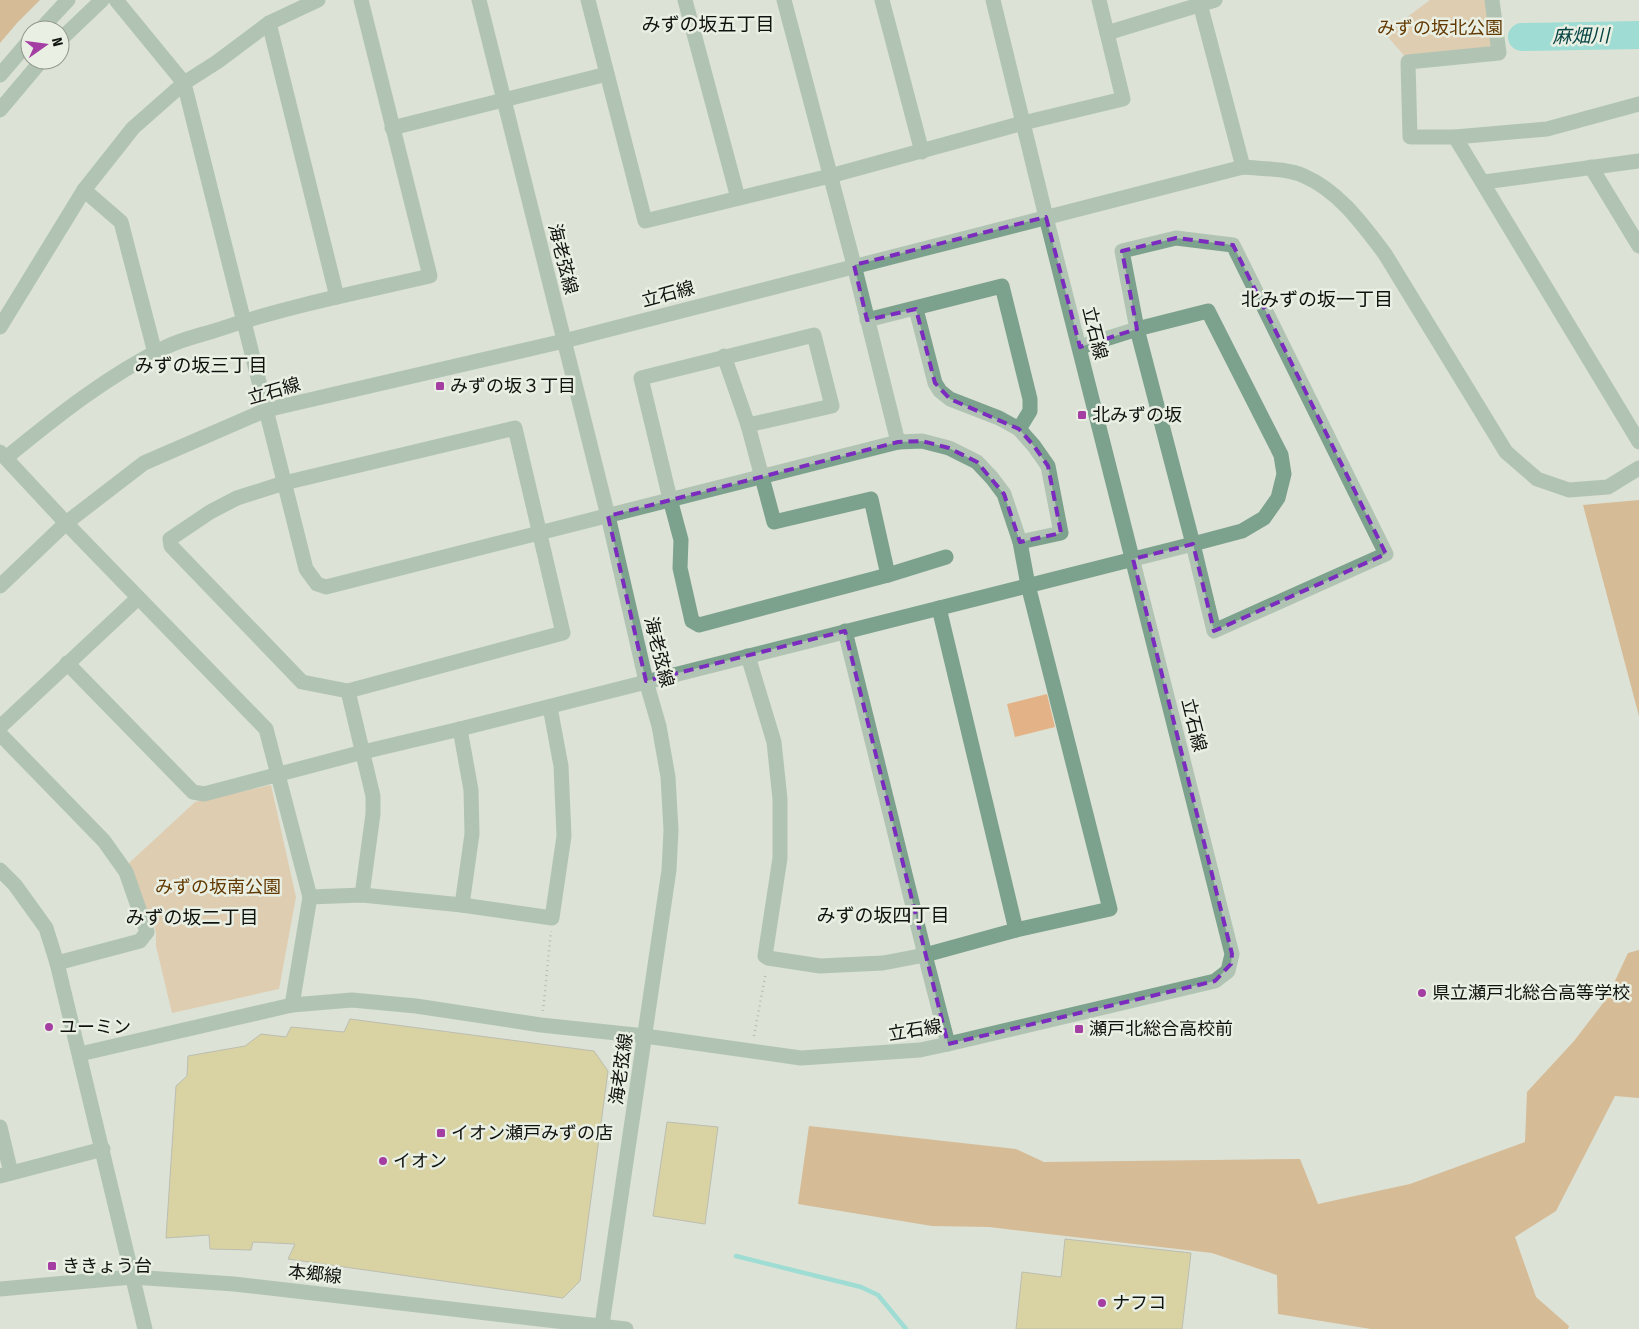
<svg xmlns="http://www.w3.org/2000/svg" width="1639" height="1329" font-family="'Fira Sans Condensed','Noto Sans JP',sans-serif">
<style>
.green{fill:#e3b387}
.forest{fill:#cd8c4b}
.lines{fill:none;stroke-linecap:round;stroke-linejoin:round}
.stream{stroke:#54d7d2;stroke-width:4.5}
.river{stroke:#54d7d2;stroke-width:28}
.building{fill:#d6c066;stroke:#949185}
.path{stroke:#888c83;stroke-width:2.5;stroke-dasharray:1 4;stroke-linecap:butt}
.minor{stroke:#7ca18c;stroke-width:15}
.marked{fill:none;stroke:#7b2cbf;stroke-width:4;stroke-dasharray:10 6;stroke-linejoin:round}
.poi-dot{fill:#a43ea2;stroke:#e9efe3;stroke-width:2}
.labels{text-anchor:middle;dominant-baseline:central;stroke-width:5;stroke-linejoin:round;paint-order:stroke}
.park-label{font-size:18px;fill:#633902;stroke:#e9efe3}
.street-label{font-size:18px;fill:#10120e;stroke:#e9efe3}
.poi-label{font-size:18px;fill:#10120e;stroke:#e9efe3;text-anchor:start}
.neighbourhood-label{font-size:19px;fill:#10120e;stroke:#e9efe3}
.water-label{font-size:19px;font-style:italic;fill:#054342;stroke:#e9efe3}
</style>
<rect width="100%" height="100%" fill="#dce2d6"/>
<g class="green">
<polygon points="1430,0 1488,0 1495,49 1407,59 1388,37 1398,24"/>
<polygon points="1047,694 1055,727 1015,737 1007,704"/>
<polygon points="271,785 296,897 279,989 172,1013 156,946 156,932 128,864 195,802"/>
</g>
<g class="forest">
<polygon points="0,0 40,0 17,23 0,43"/>
<polygon points="1639,500 1639,716 1583,505"/>
<polygon points="1639,950 1639,1098 1615,1096 1556,1211 1515,1237 1536,1297 1569,1326 1568,1329 1371,1329 1278,1314 1277,1275 1212,1253 989,1227 932,1226 798,1204 809,1126 1016,1149 1044,1162 1300,1159 1318,1204 1410,1184 1525,1142 1527,1092 1574,1041 1607,998 1628,953"/>
</g>
<g class="lines">
<polyline class="stream" points="736,1256 861,1287 878,1295 906,1329"/>
<polyline class="river" points="1522,37 1639,35"/>
</g>
<g class="building">
<polygon points="350,1019 594,1051 608,1071 580,1281 563,1298 288,1259 295,1244 253,1242 251,1250 210,1249 209,1235 166,1238 176,1086 187,1076 188,1056 245,1046 261,1034 286,1037 291,1027 344,1032"/>
<polygon points="667,1122 718,1127 705,1224 653,1216"/>
<polygon points="1065,1239 1191,1253 1182,1329 1016,1329 1022,1272 1061,1277"/>
</g>
<g class="lines">
<g class="path">
<polyline points="543,1011 551,931"/>
<polyline points="754,1036 766,972"/>
</g>
<g class="minor">
<polyline points="116,0 184,83 306,569 317,584 326,587 898,442 922,441 949,448 977,462 992,478 1004,494 1020,542 1028,585 1110,909 1016,930 925,955 883,963 820,966 768,958 765,956 780,858 780,799 774,742 748,656"/>
<polyline points="479,0 608,516 646,681 659,726 668,777 671,830 669,870 602,1325 600,1329"/>
<polyline points="588,0 645,221 830,176 1023,123 1123,99 1107,33 1215,0"/>
<polyline points="685,0 738,198"/>
<polyline points="784,0 854,265 898,442"/>
<polyline points="882,0 922,152"/>
<polyline points="1099,0 1107,33"/>
<polyline points="1199,0 1243,167"/>
<polyline points="1492,0 1499,53 1408,62 1410,137 1455,137 1547,129 1639,104"/>
<polyline points="269,23 337,297"/>
<polyline points="40,30 68,0"/>
<polyline points="60,40 102,0"/>
<polyline points="0,75 30,40"/>
<polyline points="0,110 42,60"/>
<polyline points="392,128 607,74"/>
<polyline points="1455,137 1639,442"/>
<polyline points="1591,167 1639,246"/>
<polyline points="1484,182 1639,161"/>
<polyline points="84,190 121,222 155,353"/>
<polygon points="1176,238 1233,245 1386,554 1214,631 1193,544 1137,329 1122,251"/>
<polyline points="916,309 935,383 940,391 950,399 999,418 1019,429 1034,446 1048,466 1061,533 1020,542"/>
<polyline points="867,320 1002,286 1030,399 1030,411 1019,429"/>
<polyline points="0,327 84,190 133,128 184,83 217,62 269,23 318,0"/>
<polyline points="724,356 748,425 774,522 871,499 888,575"/>
<polyline points="748,425 832,406 814,335 641,378 670,499 681,540 680,568 692,621 699,625 888,575 946,557"/>
<polygon points="515,428 563,633 348,691 302,682 171,546 170,539 210,512 237,498 284,483"/>
<polyline points="0,452 66,523 266,729 310,897 292,1005"/>
<path d="M7,457C57,416 107,376 166,347C182,339 202,335 220,329C288,306 360,292 430,276L361,0"/>
<path d="M0,586L66,523L144,463L266,410L564,341L1243,167C1263,169 1286,168 1304,176C1339,191 1363,225 1385,254L1506,452L1537,479L1569,490L1608,487L1639,468"/>
<polyline points="939,608 1016,930"/>
<polyline points="845,631 925,955 948,1044"/>
<polyline points="67,663 193,792 204,794 363,752 460,729 1193,544 1242,531 1264,518 1278,498 1284,474 1281,455 1208,311 1137,329 1080,347"/>
<polyline points="348,691 373,796 373,814 362,895"/>
<polyline points="0,727 138,598"/>
<polyline points="460,729 471,790 472,834 462,905"/>
<polyline points="0,734 104,841 126,872 147,932 140,941 57,963"/>
<polyline points="0,870 15,885 46,928 57,963 145,1329"/>
<polyline points="310,897 362,895 462,905 552,918 564,836 561,766 550,707"/>
<polyline points="80,1054 292,1005 352,1000 416,1006 541,1025 645,1036 801,1058 920,1050 948,1044 1215,981 1228,971 1232,954 1046,217 993,0"/>
<polyline points="0,1127 11,1173"/>
<polyline points="0,1176 103,1149"/>
<polyline points="0,1289 132,1277 234,1284 626,1329"/>
</g>
</g>
<path d="M0 0H1639V1329H0ZM1046,217L1080,347L1137,329L1122,251L1176,238L1233,245L1386,554L1214,631L1193,544L1133,559L1232,954L1231,964L1215,981L948,1044L845,631L646,681L608,516L898,442L922,441L949,448L977,462L1004,494L1020,542L1061,533L1048,466L1034,446L1019,429L950,399L935,383L916,309L867,320L854,265Z" fill="#dce2d6" fill-opacity=".55" fill-rule="evenodd"/>
<path class="marked" d="M1046,217L1080,347L1137,329L1122,251L1176,238L1233,245L1386,554L1214,631L1193,544L1133,559L1232,954L1231,964L1215,981L948,1044L845,631L646,681L608,516L898,442L922,441L949,448L977,462L1004,494L1020,542L1061,533L1048,466L1034,446L1019,429L950,399L935,383L916,309L867,320L854,265Z"/>
<g class="poi-dot">
<rect x="435" y="381" width="10" height="10" rx="2.5"/>
<rect x="1077" y="410" width="10" height="10" rx="2.5"/>
<circle cx="1422" cy="993" r="5"/>
<circle cx="49" cy="1027" r="5"/>
<rect x="1074" y="1024" width="10" height="10" rx="2.5"/>
<rect x="436" y="1128" width="10" height="10" rx="2.5"/>
<circle cx="383" cy="1161" r="5"/>
<rect x="47" y="1261" width="10" height="10" rx="2.5"/>
<circle cx="1102" cy="1303" r="5"/>
</g>
<g class="labels">
<g class="park-label">
<text x="1440" y="28">みずの坂北公園</text>
<text x="218" y="887">みずの坂南公園</text>
</g>
<g class="street-label">
<text transform="translate(563 259) rotate(76)">海老弦線</text>
<text transform="translate(668 294) rotate(-15)">立石線</text>
<text transform="translate(1095 333) rotate(76)">立石線</text>
<text transform="translate(274 391) rotate(-16)">立石線</text>
<text transform="translate(659 652) rotate(76)">海老弦線</text>
<text transform="translate(1194 725) rotate(76)">立石線</text>
<text transform="translate(915 1030) rotate(-9)">立石線</text>
<text transform="translate(621 1069) rotate(-82)">海老弦線</text>
<text transform="translate(315 1274) rotate(6)">本郷線</text>
</g>
<g class="poi-label">
<text x="450" y="386">みずの坂３丁目</text>
<text x="1092" y="415">北みずの坂</text>
<text x="1432" y="993">県立瀬戸北総合高等学校</text>
<text x="59" y="1027">ユーミン</text>
<text x="1089" y="1029">瀬戸北総合高校前</text>
<text x="451" y="1133">イオン瀬戸みずの店</text>
<text x="393" y="1161">イオン</text>
<text x="62" y="1266">ききょう台</text>
<text x="1112" y="1303">ナフコ</text>
</g>
<g class="neighbourhood-label">
<text x="708" y="24">みずの坂五丁目</text>
<text x="1317" y="299">北みずの坂一丁目</text>
<text x="201" y="365">みずの坂三丁目</text>
<text x="883" y="915">みずの坂四丁目</text>
<text x="192" y="917">みずの坂二丁目</text>
</g>
<g class="water-label">
<text transform="translate(1581 36) rotate(-1)">麻畑川</text>
</g>
</g>
<g transform="translate(45 45) rotate(76)"><circle r="24" fill="#e9efe3" stroke="#92978e"/>
<path d="M0-4L9 19L0 12L-9 19Z" fill="#a43ea2"/>
<text y="-8" font-size="14" font-weight="bold" text-anchor="middle" fill="#10120e">N</text>
</g>
</svg>
